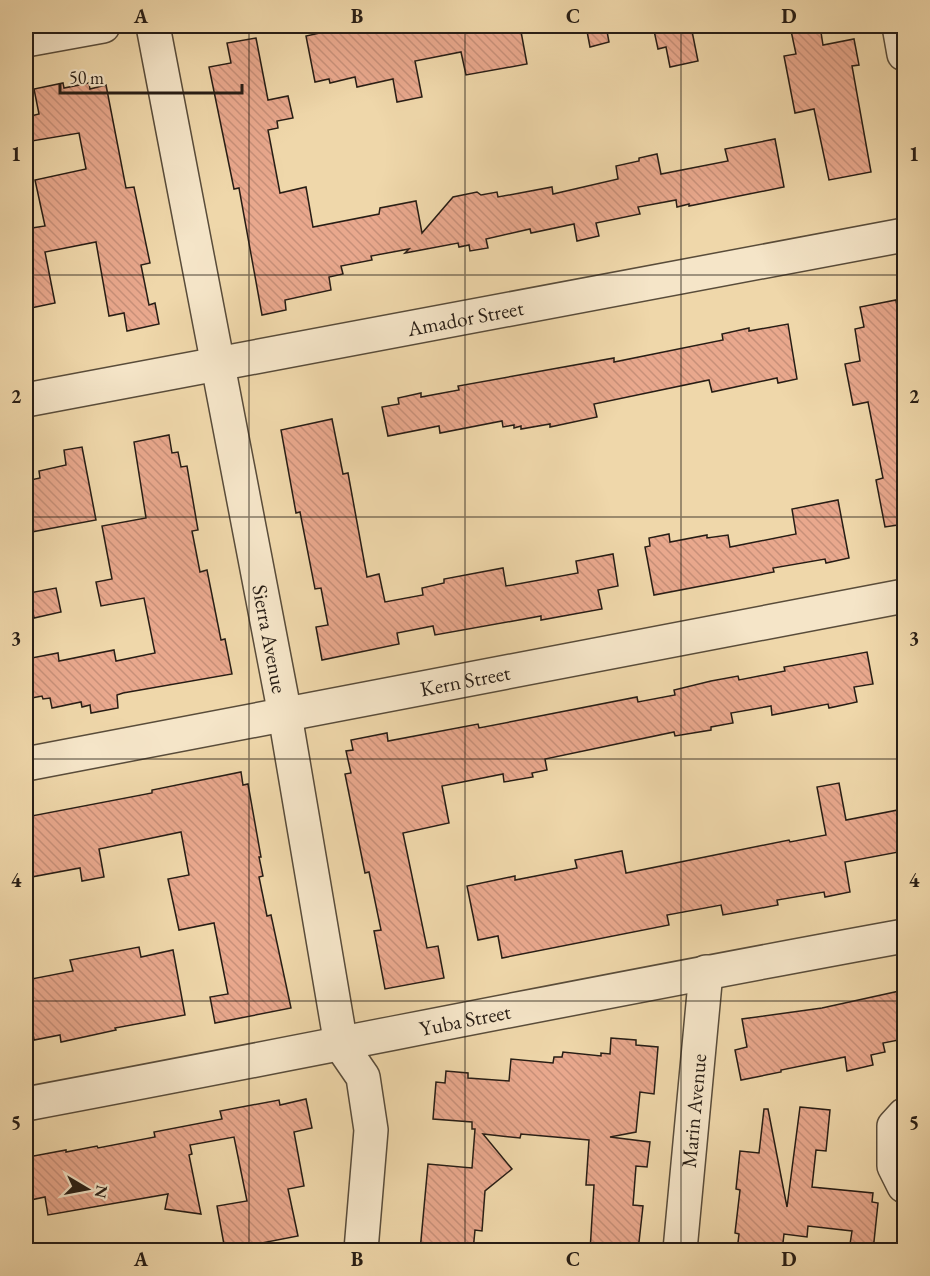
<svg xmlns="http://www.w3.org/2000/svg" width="930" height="1276" font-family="'EB Garamond',serif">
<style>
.building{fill:url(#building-back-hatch);stroke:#271d15;stroke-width:1.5}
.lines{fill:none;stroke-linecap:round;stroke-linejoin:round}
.minor-casing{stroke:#594c3a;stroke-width:36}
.minor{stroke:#f5e5c8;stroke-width:33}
.grid{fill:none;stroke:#271d15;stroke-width:1.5;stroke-opacity:0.55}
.labels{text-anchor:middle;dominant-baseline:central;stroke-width:6;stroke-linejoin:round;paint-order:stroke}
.street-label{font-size:21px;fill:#271d15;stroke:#f5e5c8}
.neatline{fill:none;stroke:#271d15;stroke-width:2}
.grid-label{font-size:20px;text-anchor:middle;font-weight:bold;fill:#271d15}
</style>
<defs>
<pattern id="building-back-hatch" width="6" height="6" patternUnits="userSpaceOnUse" patternTransform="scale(1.5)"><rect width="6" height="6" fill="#e9a88d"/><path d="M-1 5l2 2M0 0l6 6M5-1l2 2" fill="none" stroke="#c89079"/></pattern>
</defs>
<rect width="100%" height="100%" fill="#efd7aa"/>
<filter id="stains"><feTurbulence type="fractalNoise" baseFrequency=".00333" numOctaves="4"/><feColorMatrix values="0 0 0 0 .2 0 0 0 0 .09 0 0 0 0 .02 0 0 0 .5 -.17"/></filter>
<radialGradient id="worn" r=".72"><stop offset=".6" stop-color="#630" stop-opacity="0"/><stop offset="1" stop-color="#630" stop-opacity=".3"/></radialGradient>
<g class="building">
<polygon points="333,26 520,26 527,64 466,75 461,52 415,61 422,97 397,102 393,79 357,87 355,77 330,83 329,79 315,82 306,36 320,33 319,28"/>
<polygon points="586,26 606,26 609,42 590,47"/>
<polygon points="653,26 691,26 698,61 670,67 666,47 658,49"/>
<polygon points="790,26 820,26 823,45 854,39 859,65 852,66 871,172 829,180 814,109 795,113 784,56 796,54"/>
<polygon points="256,38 268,100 288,96 293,118 277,121 278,128 268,130 280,193 306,187 313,227 379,214 380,208 416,201 422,233 453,197 477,192 481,195 497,192 498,197 552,187 553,194 618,179 616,166 639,161 639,158 657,154 661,174 728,161 725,149 775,139 784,187 689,206 689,204 677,207 676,200 638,207 640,214 596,223 599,236 577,241 574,224 531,233 530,229 486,239 488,248 470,251 469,245 459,247 458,243 405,253 409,249 371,256 372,260 341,266 343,274 329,277 331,290 285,300 286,310 262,315 239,188 234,189 209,67 231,63 227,43"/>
<polygon points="63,83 64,88 89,83 90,89 106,85 126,188 134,187 150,263 141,265 149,305 155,303 159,324 127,331 124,313 109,316 96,242 45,252 55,303 26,309 26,229 45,226 35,180 86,169 79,133 32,141 27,117 39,114 34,89"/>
<polygon points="896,300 898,313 904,312 904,524 885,527 876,480 883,478 868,402 853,405 845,364 860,361 855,329 864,327 860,307"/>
<polygon points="788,324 797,379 778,383 777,378 712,392 709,380 594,404 597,417 550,427 550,424 521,429 521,426 514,428 514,425 503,427 502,421 440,433 439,426 388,436 382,407 399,404 398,398 421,393 421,397 459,390 458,386 614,358 614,362 723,340 722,334 749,328 749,331"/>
<polygon points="332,419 343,474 348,473 367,577 379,574 385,602 423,595 422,588 444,583 444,579 503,568 506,586 578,573 576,561 613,554 618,586 598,590 602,609 541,620 541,616 435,635 433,626 397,633 399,644 322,660 316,627 328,625 321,588 315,589 300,512 296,513 281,430"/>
<polygon points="169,435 172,453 178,452 181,467 187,466 198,530 192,531 200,572 207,570 221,640 225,639 232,674 123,693 117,695 118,708 91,713 90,705 82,707 81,702 52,708 50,698 43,699 42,696 26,699 26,659 58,653 59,661 114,650 116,661 155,653 144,598 101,606 96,582 112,579 102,526 146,518 134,442"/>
<polygon points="82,447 96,520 26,533 26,481 40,478 39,471 66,465 64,450"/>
<polygon points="838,500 849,558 826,563 825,559 773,568 774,572 654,595 645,547 650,546 649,538 669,534 670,542 707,535 707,538 728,535 730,547 796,534 792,509"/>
<polygon points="56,588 61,612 34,618 29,593"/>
<polygon points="867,652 873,684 854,687 857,702 829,708 828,704 772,715 771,706 731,713 733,723 711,727 711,730 675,736 674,732 545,759 547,770 532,773 533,777 504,782 503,774 442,786 449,823 403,833 427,948 438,946 444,978 385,989 374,931 381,930 369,872 365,873 345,774 351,773 346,751 353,750 351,740 387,733 388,741 478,724 479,728 637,697 638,702 675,695 674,690 711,681 738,676 739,680 785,671 784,667"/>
<polygon points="241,772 243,785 248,784 261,857 259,857 263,876 259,877 267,916 271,915 291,1008 215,1023 210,997 228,994 214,923 179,930 168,879 189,875 181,832 99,849 104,877 82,881 80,868 26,878 26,817 152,793 152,790"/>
<polygon points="839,783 846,820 898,810 904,845 904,851 845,862 850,892 825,897 824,892 777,900 778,905 723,915 721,905 667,915 669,925 502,958 498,936 478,940 467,886 515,876 515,880 577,868 575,860 622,851 626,873 789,840 790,842 826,835 817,787"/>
<polygon points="139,947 141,957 173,950 185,1015 115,1028 116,1030 61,1042 60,1035 34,1040 26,993 26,980 73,971 70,960"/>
<polygon points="904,990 904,1039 883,1043 885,1052 871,1055 873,1065 847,1071 845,1057 781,1070 781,1072 741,1080 735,1050 747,1047 742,1019 822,1008"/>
<polygon points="611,1038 636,1040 636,1045 658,1047 654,1094 640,1092 636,1132 610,1137 650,1142 647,1167 636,1166 633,1205 643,1206 638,1251 590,1251 594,1185 586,1185 589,1140 521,1134 520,1138 483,1134 512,1169 485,1191 482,1231 475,1230 473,1251 420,1251 428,1164 472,1168 475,1129 472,1129 472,1122 433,1119 436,1082 445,1083 446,1071 468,1073 468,1078 509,1081 511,1059 553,1063 554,1057 562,1057 563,1052 601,1056 601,1053 610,1054"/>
<polygon points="306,1099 312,1128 294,1132 304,1186 288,1189 298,1236 225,1250 217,1206 247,1201 234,1137 190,1145 192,1154 189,1155 201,1214 165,1209 168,1194 48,1215 45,1197 26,1201 26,1161 29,1160 28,1157 66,1150 66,1152 97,1146 98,1148 155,1137 154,1132 222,1119 220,1111 279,1100 280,1105"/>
<polygon points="800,1107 830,1110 826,1151 816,1150 812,1187 873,1193 872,1202 878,1203 873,1251 849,1251 852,1231 808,1226 807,1237 784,1234 782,1251 737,1251 739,1234 735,1233 740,1190 736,1189 740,1151 759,1153 764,1109 768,1109 787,1207"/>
</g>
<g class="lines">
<defs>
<g id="minor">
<path id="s1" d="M153,26L285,715L341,1045L363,1077L371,1130L361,1250"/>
<polyline points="899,26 904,54"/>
<polyline points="26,40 103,26"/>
<path id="s2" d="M26,400L904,235"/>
<path id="s3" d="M26,764L904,596"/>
<path id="s4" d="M26,1104C319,1049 611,989 904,936"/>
<polyline points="904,1115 894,1126 894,1166 904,1186"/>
<path id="s5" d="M680,1250L706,972"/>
</g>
</defs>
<use href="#minor" class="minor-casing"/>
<use href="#minor" class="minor"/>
</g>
<path class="grid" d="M249,26V1250M465,26V1250M681,26V1250M26,275H904M26,517H904M26,759H904M26,1001H904"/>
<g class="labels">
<g class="street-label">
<text stroke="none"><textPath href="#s2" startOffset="447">Amador Street</textPath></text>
<text stroke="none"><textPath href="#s1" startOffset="624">Sierra Avenue</textPath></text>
<text stroke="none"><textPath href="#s3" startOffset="447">Kern Street</textPath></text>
<text stroke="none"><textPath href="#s4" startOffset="447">Yuba Street</textPath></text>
<text stroke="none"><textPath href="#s5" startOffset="140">Marin Avenue</textPath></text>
</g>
</g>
<rect width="930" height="1276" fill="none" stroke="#efd7aa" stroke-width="66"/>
<g transform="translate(87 1189) rotate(100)" stroke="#f5e5c8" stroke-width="4.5" paint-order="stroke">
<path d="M0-4.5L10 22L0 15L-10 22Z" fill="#271d15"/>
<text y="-9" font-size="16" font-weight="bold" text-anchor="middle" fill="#271d15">N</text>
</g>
<path d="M60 84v9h182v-9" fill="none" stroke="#271d15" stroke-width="3"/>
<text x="69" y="84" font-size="18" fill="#271d15" stroke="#f5e5c8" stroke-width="4.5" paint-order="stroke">50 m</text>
<rect x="33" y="33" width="864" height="1210" class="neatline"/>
<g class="grid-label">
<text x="141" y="23">A</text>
<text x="357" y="23">B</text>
<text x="573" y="23">C</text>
<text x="789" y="23">D</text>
<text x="16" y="161">1</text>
<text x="914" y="161">1</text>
<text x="16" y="403">2</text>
<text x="914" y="403">2</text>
<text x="16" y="645">3</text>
<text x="914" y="645">3</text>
<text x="16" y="887">4</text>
<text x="914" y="887">4</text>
<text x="16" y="1129">5</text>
<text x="914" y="1129">5</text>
<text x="141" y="1266">A</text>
<text x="357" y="1266">B</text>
<text x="573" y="1266">C</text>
<text x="789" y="1266">D</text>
</g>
<rect width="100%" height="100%" filter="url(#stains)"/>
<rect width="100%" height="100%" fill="url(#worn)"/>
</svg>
